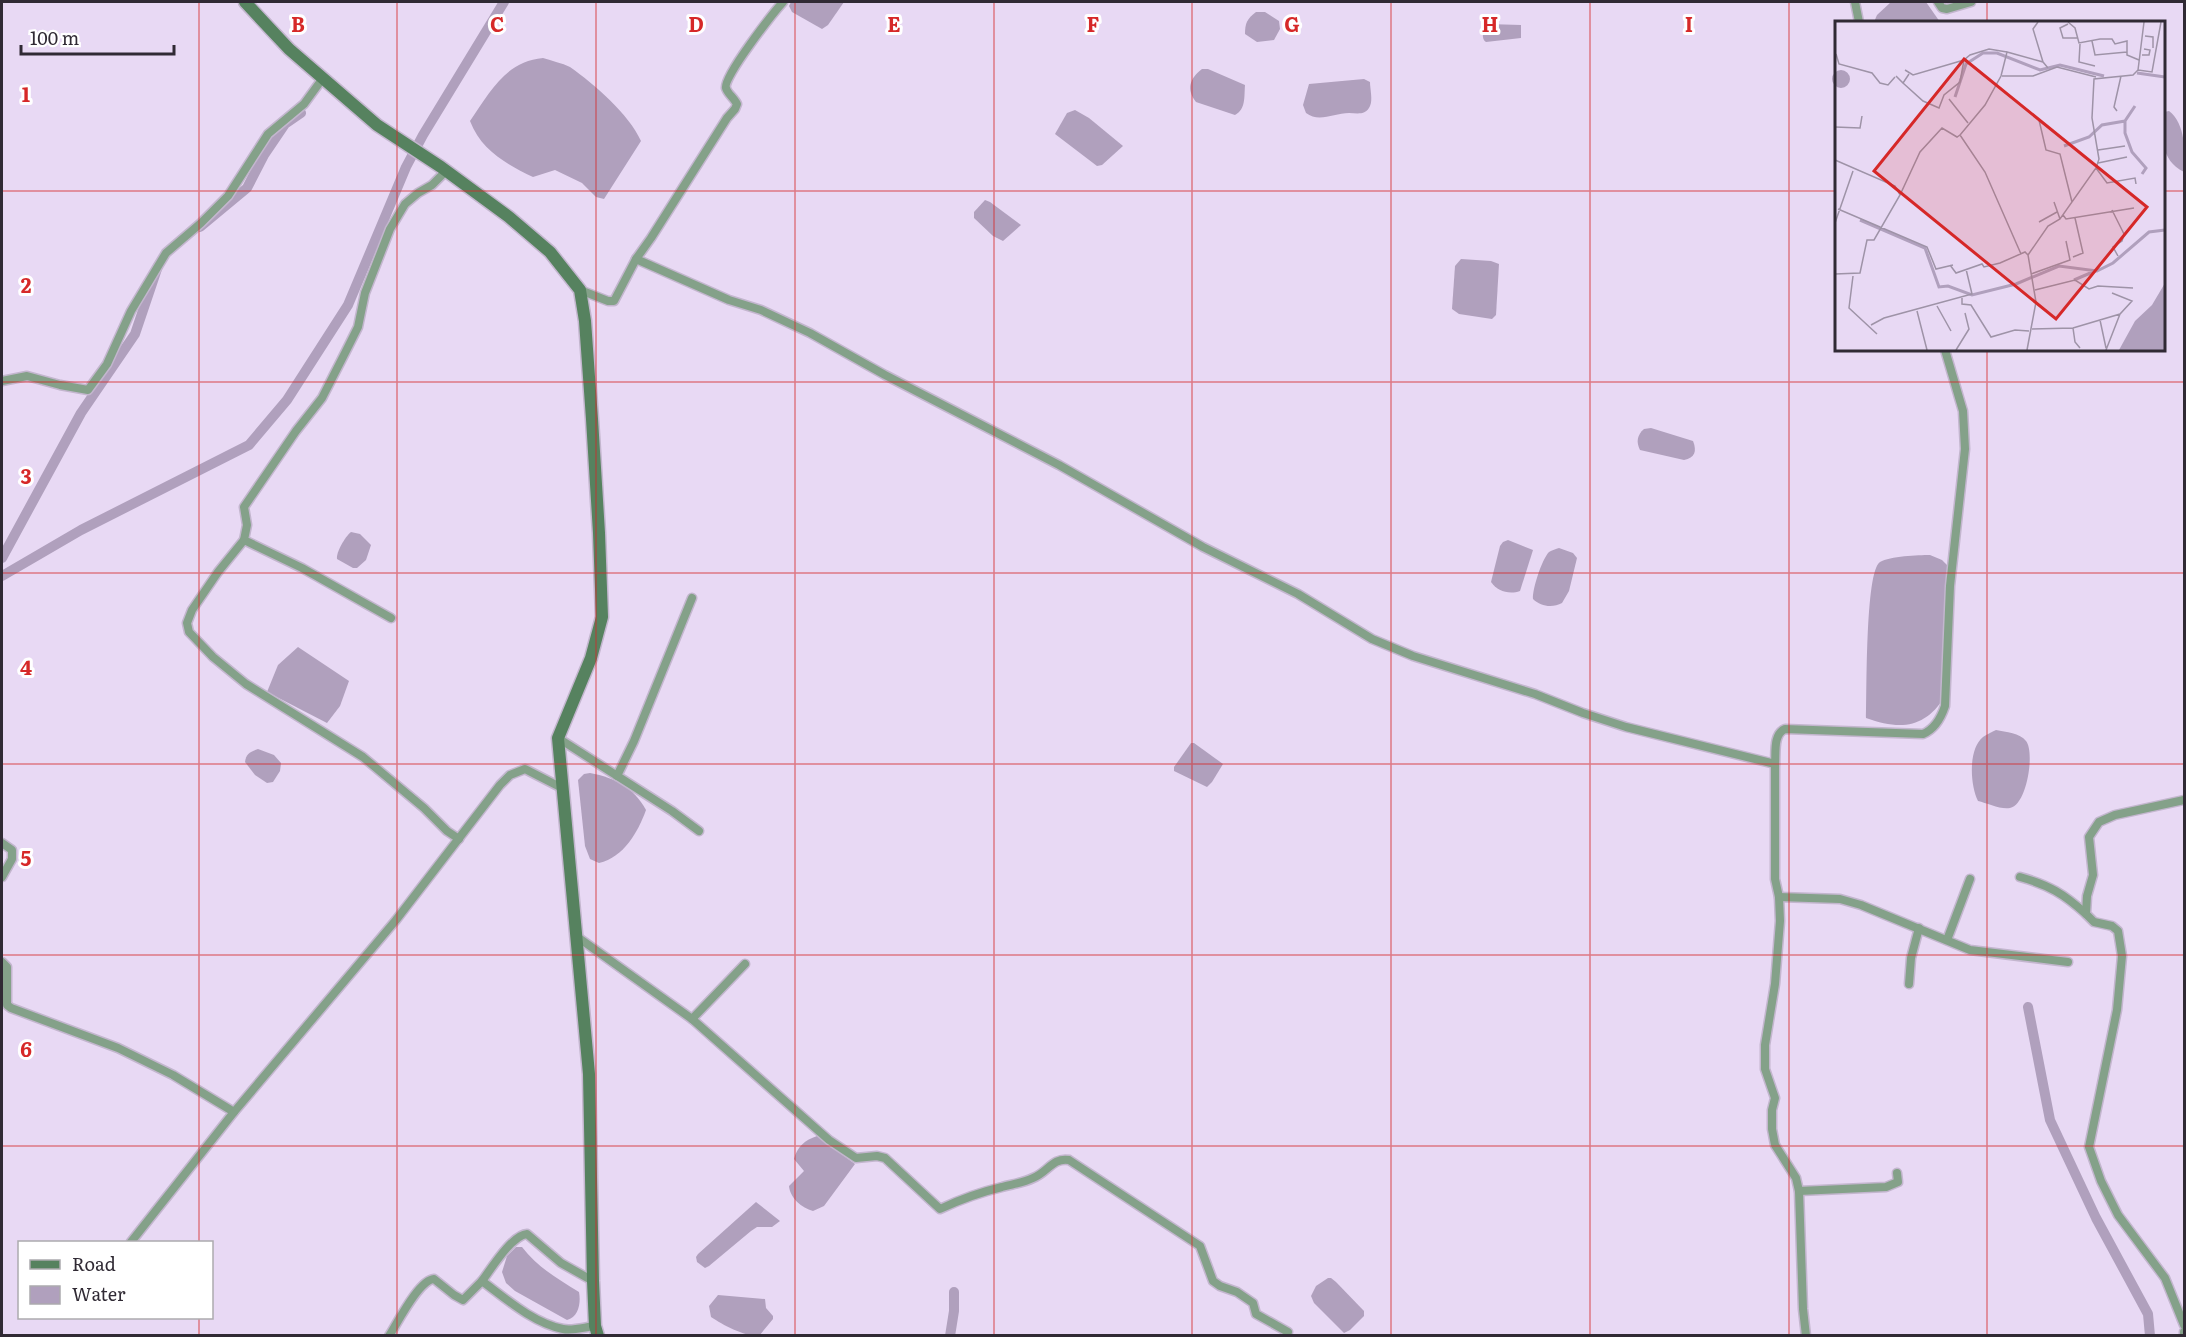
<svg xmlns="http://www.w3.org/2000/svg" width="2186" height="1337" font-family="Literata,serif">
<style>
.water{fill:#b0a0bd}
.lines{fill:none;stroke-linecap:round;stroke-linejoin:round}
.canal{stroke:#b0a0bd;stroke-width:10}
.minor-casing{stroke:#c3b6ce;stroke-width:11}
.secondary-casing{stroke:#c3b6ce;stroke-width:15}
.minor{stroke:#84a189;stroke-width:8}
.secondary{stroke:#56825f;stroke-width:12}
.grid{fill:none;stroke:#d62828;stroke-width:1.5;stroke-opacity:0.55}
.inset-river{fill:none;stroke:#b0a0bd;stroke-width:3}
.inset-road{fill:none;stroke:#9e93a7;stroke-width:1.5}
.view{fill:#d62828;fill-opacity:0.15;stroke:#d62828;stroke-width:3}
.inset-edge{fill:none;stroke:#302a34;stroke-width:3}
.grid-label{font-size:20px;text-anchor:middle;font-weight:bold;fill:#d62828;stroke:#fff;stroke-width:6;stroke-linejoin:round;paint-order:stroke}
</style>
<rect width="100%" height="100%" fill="#e8d9f4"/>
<g class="water">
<polygon points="791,2 844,2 828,25 822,29 792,12 789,6"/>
<polygon points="1891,2 1926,2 1940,22 1874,22 1877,15"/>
<path d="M1256,12H1265L1279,21L1280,29L1274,40L1257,42L1245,34C1245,23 1247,19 1256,12Z"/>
<path d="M1488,24L1521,25V38L1486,42C1481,39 1483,32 1485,26Z"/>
<path d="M543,58C552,61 562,63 570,67C594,84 629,114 641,141L604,199L596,197L582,183L555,170L533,177C506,164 481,150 470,121C490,92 506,61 543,58Z"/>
<path d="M1202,69H1208L1245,85C1244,97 1246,109 1235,115L1196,102C1186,89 1190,78 1202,69Z"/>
<path d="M1364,79L1370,82C1370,89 1373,100 1370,106C1366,116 1356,113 1349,113C1334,113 1319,123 1306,113L1303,105L1309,84Z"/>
<polygon points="1075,110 1089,118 1123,146 1102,165 1097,166 1055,134 1067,113"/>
<path d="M2169,111C2186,124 2185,152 2184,172C2159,159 2163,137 2164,112Z"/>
<polygon points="985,200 990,202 1021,225 1003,241 993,236 974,218 974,212"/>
<polygon points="1461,259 1491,261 1499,264 1496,315 1492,319 1459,314 1452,309 1455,266"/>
<path d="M1651,428L1693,441C1697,451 1695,458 1684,460L1640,450C1636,442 1637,435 1644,429Z"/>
<path d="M351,532L360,534L371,545L366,560L357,568H353L337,559C336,552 345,537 351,532Z"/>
<path d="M1508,540L1533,550L1520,591C1509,595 1497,591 1491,582L1500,546L1503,542Z"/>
<path d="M1559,548L1573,553L1577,558L1569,591L1562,603C1553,608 1541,607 1533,599C1532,590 1542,559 1549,552C1552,550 1556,549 1559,548Z"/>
<path d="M1930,555L1942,560L1949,567L1945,696C1925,729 1900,730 1866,718C1867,696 1865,571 1880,562C1890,556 1918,555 1930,555Z"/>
<polygon points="298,647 349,681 340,706 327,723 267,692 278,665"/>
<path d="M1996,730C2006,732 2020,733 2026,741C2035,752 2027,805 2010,808C2001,810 1987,803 1978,801C1970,785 1968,749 1983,737C1987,734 1992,732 1996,730Z"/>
<polygon points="1191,743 1194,743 1223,764 1212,782 1207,787 1174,771 1174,767"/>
<path d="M258,749L274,755L281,763L280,771L273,782L267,783L255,775L245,762C246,754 250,752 258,749Z"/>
<path d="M590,773C616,778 633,787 646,810C638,832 624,857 599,863L590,859L585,846L578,780L584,774Z"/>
<path d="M817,1136L855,1164L824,1206L813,1211C802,1208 790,1198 789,1186L804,1171L794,1159C797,1147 805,1140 817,1136Z"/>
<polygon points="756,1202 780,1221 772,1227 757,1227 751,1231 709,1266 705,1268 697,1262 696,1257 698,1254"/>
<path d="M516,1247H522C537,1267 558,1279 579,1292C581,1302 579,1317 567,1320L515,1291L506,1283L502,1272L507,1256Z"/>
<polygon points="1328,1278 1331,1278 1336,1282 1364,1311 1364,1316 1350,1330 1344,1333 1314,1303 1311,1296 1316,1286"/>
<path d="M718,1295L765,1299L766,1308L773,1316V1319L759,1336C743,1336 723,1325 711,1317L709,1306Z"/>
</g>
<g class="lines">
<g class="canal">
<polyline points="200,227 247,188 264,155 285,124 301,113"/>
<polyline points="2,558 81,413 135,334 158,266"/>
<polyline points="2,576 81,530 249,445 287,400 348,305 406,167 423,135 504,2"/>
<polyline points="2028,1007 2050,1120 2096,1218 2148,1314 2150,1336"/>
<polyline points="950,1336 954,1311 954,1292"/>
</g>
<defs>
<g id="minor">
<polyline points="1855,2 1859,22"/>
<polyline points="1938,2 1942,8 1947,9 1971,2"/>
<polyline points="636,259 729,300 761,310 810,333 885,375 1059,465 1203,547 1298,594 1372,639 1413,656 1535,694 1583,713 1626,727 1775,764 1775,879 1779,897 1780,921 1775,984 1765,1045 1765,1069 1775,1098 1772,1110 1772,1129 1775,1145 1796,1178 1799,1191 1803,1309 1806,1336"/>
<path d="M580,290L608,301H614L636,259L651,238L727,118L735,109L737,104C734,98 727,93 726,88C722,78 774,12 783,2"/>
<polyline points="2,381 27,376 60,385 88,390 107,364 131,311 166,253 201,223 228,196 268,134 304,104 323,78"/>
<polyline points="244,540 218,572 192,610 187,623 189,632 213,657 246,684 363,757 424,808 447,831 459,839"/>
<polyline points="391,618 302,568 244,540 247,525 244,507 296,431 322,398 346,351 358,327 365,293 390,229 405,204 418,193 432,185 442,175 444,169"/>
<polyline points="558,738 672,811 699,831"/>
<path d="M1775,764C1776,753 1773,734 1785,729L1923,734C1935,729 1941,718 1945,706L1950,586L1965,449L1963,411L1945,350"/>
<polyline points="617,776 634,741 692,598"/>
<polyline points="2184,800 2115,815 2099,822 2089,837 2093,875 2087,896 2086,914 2094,922 2112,926 2118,931 2122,956 2117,1010 2089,1147 2101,1181 2118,1215 2165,1278 2184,1325"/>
<polyline points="2,843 12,850 12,859 2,877"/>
<path d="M2020,877C2049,885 2064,894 2086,914"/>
<polyline points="1779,897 1840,899 1861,905 1970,950 2068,962"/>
<path d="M576,936L692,1019L829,1140L856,1158L877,1156L885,1158L940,1209C959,1200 981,1192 1002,1187C1013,1184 1023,1183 1033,1178C1047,1173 1053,1157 1069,1160L1200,1246L1213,1281L1220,1286L1237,1292L1253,1303L1256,1314L1288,1332"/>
<polyline points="1947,940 1970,879"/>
<polyline points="2,962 7,967 7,1005 11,1008 118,1048 173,1075 234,1112"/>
<polyline points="1909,984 1911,958 1919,928"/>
<polyline points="692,1019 745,964"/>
<polyline points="1799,1191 1886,1187 1898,1182 1897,1173"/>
<polyline points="131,1242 234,1112 396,920 500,785 510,775 525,769 562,788"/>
<path d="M482,1281C491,1269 512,1235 527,1234L561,1263L593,1281"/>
<path d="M389,1336C398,1322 419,1280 434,1279L454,1295L463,1300L482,1281C505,1298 533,1323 563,1329C573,1331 585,1327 595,1326"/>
<polyline points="2184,1336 2184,1332"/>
</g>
<polyline id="secondary" points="245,2 289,49 377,125 441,167 509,217 550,252 580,290 585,321 592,419 599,533 602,617 591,658 558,738 589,1074 593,1281 595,1326 598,1336"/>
</defs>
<use href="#minor" class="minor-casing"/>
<use href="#secondary" class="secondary-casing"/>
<use href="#minor" class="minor"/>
<use href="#secondary" class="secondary"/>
</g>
<path class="grid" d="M199,2V1242M397,2V1336M596,2V1336M795,2V1336M994,2V1336M1192,2V1336M1391,2V1336M1590,2V1336M1789,2V1336M1987,2V22M2,191H1836M2164,191H2184M1987,350V1336M2,382H2184M2,573H2184M2,764H2184M2,955H2184M2,1146H2184M199,1318V1336"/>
<g transform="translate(1835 21)">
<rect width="330" height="330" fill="#e8d9f4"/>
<path d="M-3 58a9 9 0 1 1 18 0a9 9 0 1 1-18 0ZM330,262V329H284L300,300L317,284Z" fill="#b0a0bd"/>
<path class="inset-river" d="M302,52L330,56M120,76L131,43L148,32H162L205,49L225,44L269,55M300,85L290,100V112L297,131L311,147L307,153M229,125L254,116L267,104L290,100M25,199L90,227L104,266L113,265L137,274L181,263L224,245L262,250L278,242L314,211L330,209M239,259L260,250"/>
<path class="inset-road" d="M203,1L198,8L208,41M233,1L240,7L244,22L265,18H277L280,23L292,20V34L304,39M233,3L225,7L228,17H242M310,15L318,16V27M257,20L260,34L292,31M245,23L244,41L260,45M1,33L4,43L37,52L45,62L53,64L60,56M307,34H314L315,29L309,28M70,49L78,54L129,39M303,49L317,51L326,1M61,55L68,62L74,53M167,55H198L222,46L261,56M68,62L88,80L104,87L109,74L125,61L129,39L135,34L154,28L172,31M114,78L133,102M282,90L279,86L286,55M204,99L211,129L225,133L237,181M0,106L25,107L27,95M263,129L290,125M0,139L60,165L65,174L39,219H32L25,252L0,253M263,142L292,136M261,147L272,162L300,157L301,163M65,174L85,131L107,107L122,116L125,114M219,181L225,198M3,188L92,226L101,248L118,244M277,189L289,213L287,220L278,226L283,235M228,194L231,198L299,187M204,201L222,191M0,202L18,150M186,233L150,151L125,114L150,84L166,55L172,31L208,41L213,47M238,236L248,232L240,197M115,244L121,252L147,243L149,246L165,242L190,231L193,234M196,253L235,239L231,220M18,255L14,287L42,313M200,269L240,259L254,268L263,265L298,267M127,277V283L136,284L156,316L180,309L194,310M102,285L116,310M82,290L92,329M265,299L271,327M36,304L49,297L137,273L131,248M238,307L240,321L245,327M197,308L238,307L285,293L297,280L277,272M121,329L134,308L130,292M192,329L201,281L193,234L213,205L225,198L261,147L264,138L257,97L259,58L298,54L303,49L309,1M271,329L285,293"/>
<path class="view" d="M129,38L312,186L221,298L39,150Z"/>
<rect width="330" height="330" class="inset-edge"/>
</g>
<g class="grid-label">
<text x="298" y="32">B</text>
<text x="497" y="32">C</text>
<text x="696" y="32">D</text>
<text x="894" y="32">E</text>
<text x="1093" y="32">F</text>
<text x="1292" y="32">G</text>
<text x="1490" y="32">H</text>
<text x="1689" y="32">I</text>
<text x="26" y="102">1</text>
<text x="26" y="293">2</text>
<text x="26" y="484">3</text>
<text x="26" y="675">4</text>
<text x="26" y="866">5</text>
<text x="26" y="1057">6</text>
</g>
<rect width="2186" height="1337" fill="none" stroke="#302a34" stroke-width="6"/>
<rect x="18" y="1241" width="195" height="78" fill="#ffffff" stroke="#acaaae" stroke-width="1.5"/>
<rect x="30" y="1260" width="30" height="9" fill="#56825f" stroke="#acaaae" stroke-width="1.5"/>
<text x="72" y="1271" font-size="18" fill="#302a34">Road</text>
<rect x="30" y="1286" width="30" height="18" fill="#b0a0bd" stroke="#acaaae" stroke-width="1.5"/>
<text x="72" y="1301" font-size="18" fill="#302a34">Water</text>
<path d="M21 45v9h153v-9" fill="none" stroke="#302a34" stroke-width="3"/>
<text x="30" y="45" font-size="18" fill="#302a34" stroke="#ffffff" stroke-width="4.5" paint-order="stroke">100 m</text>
</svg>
